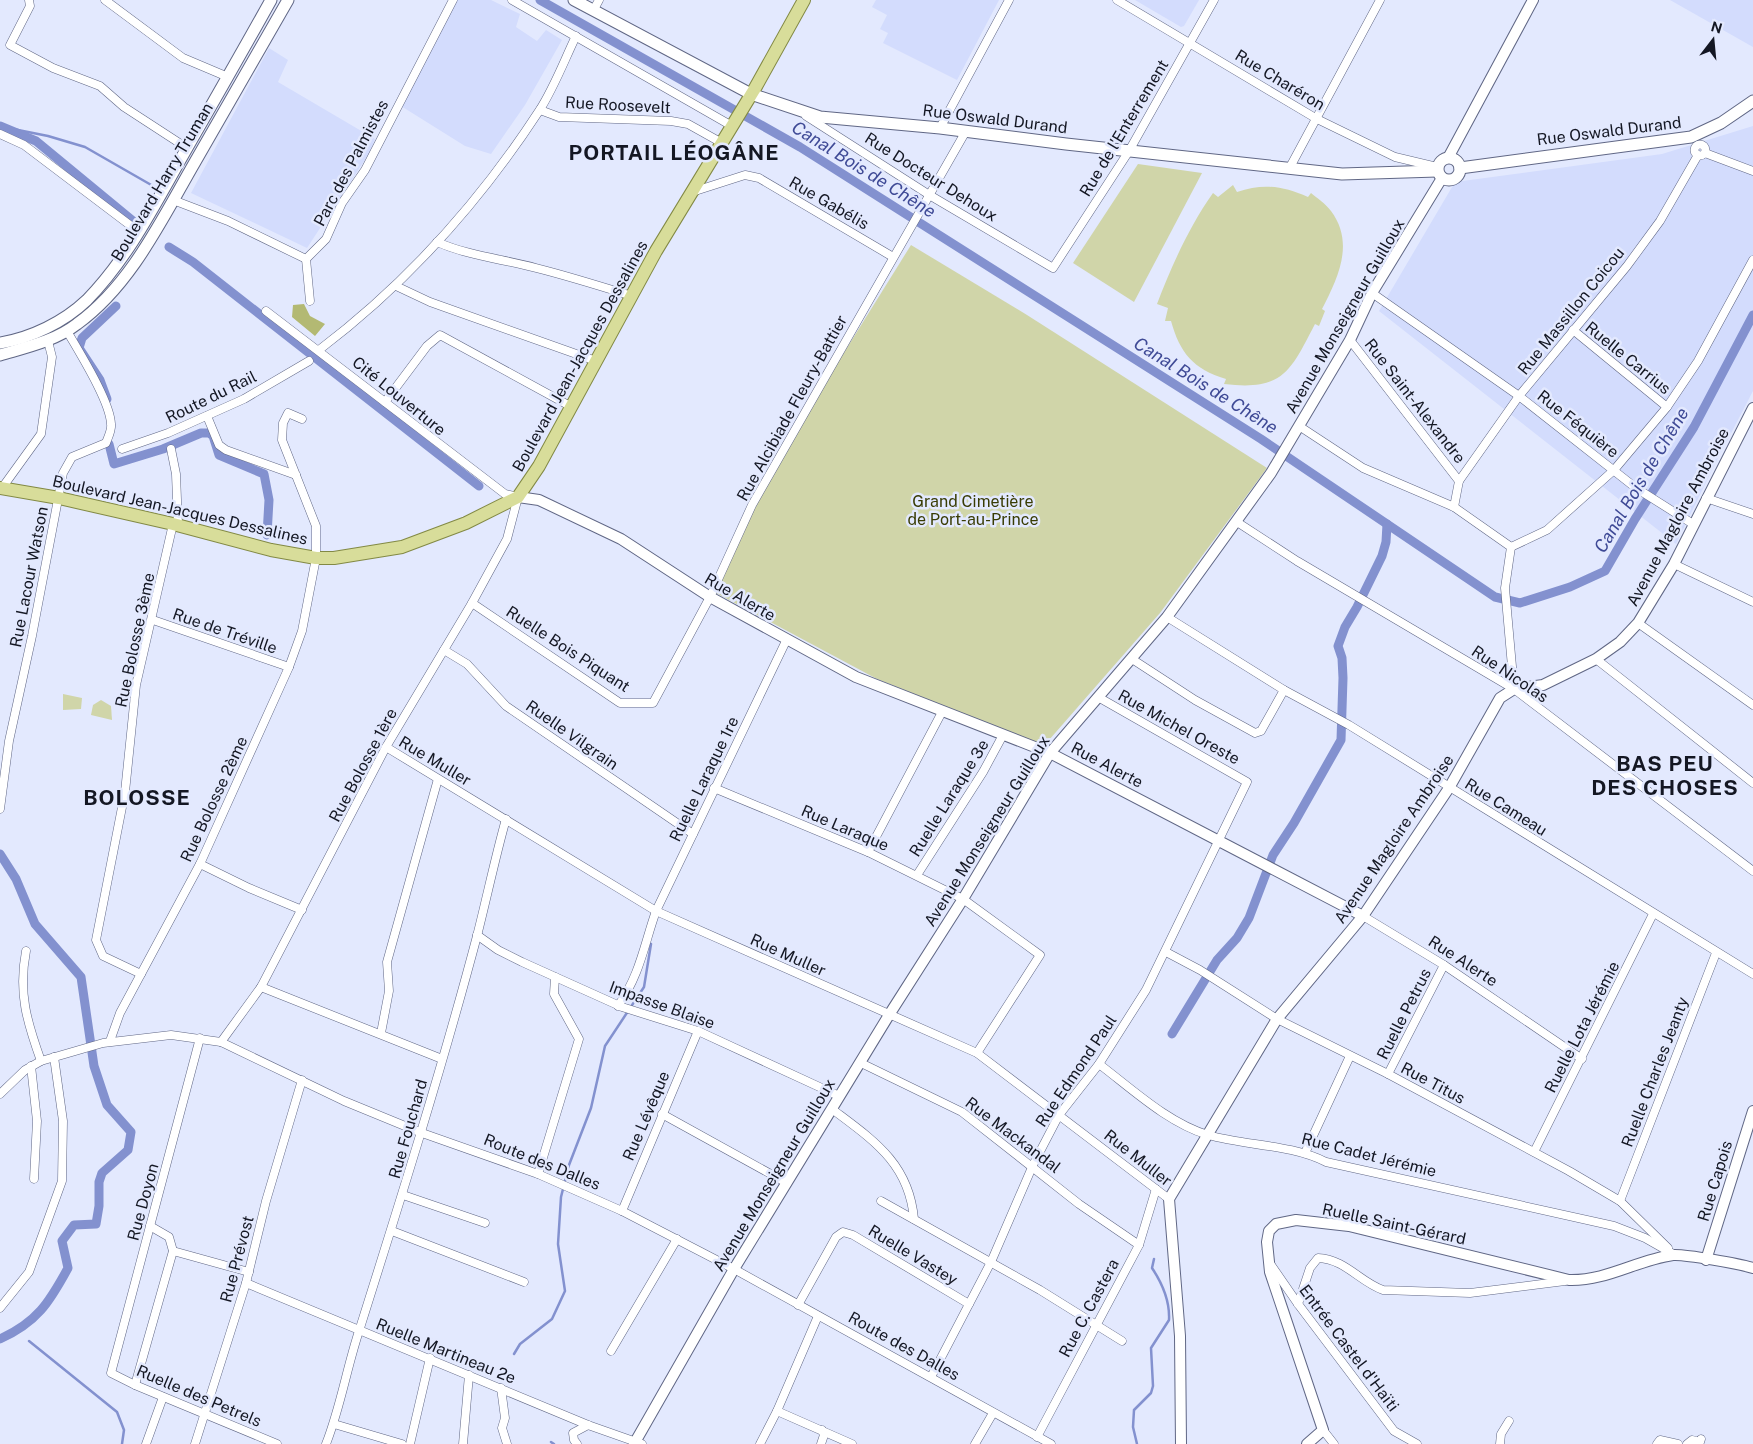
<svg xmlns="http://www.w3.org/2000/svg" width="1753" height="1444" font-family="'Public Sans',sans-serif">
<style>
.built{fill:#d3dcfd}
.green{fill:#d0d5a9}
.forest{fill:#b3b973}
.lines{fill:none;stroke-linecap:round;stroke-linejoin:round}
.stream{stroke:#8391cf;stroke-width:2.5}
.canal{stroke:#8391cf;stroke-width:9}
.minor-casing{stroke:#606785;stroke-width:9}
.tertiary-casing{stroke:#606785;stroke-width:12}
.secondary-casing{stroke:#606785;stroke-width:13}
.primary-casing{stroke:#828944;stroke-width:14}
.minor{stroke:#fff;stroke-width:8}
.tertiary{stroke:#fff;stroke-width:10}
.secondary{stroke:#fff;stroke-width:11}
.primary{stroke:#d8dd9a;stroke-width:12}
.labels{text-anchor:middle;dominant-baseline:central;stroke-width:5;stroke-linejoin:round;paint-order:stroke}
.street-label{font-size:16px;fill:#141723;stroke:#e3e9fe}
.park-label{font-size:16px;fill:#393c04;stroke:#e3e9fe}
.water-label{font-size:18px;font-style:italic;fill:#3f4a96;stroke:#e3e9fe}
.district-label{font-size:21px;font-weight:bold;letter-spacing:1px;fill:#141723;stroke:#e3e9fe}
</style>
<rect width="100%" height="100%" fill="#e3e9fe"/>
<g class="built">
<polygon points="456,0 491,0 520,14 516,27 537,41 546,30 562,40 525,105 491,154 465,146 401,106"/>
<polygon points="876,0 999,0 957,80 883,43 888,33 880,29 887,15 872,7"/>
<polygon points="1135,0 1199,0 1184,26 1181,27"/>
<polygon points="1670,0 1753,0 1753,47"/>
<polygon points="269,48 288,60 278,82 375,139 370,152 307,248 191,193"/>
<polygon points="1753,126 1753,391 1713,468 1676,544 1379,311 1455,182 1662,154"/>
</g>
<g class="green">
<polygon points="1138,164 1202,173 1134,302 1073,263"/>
<path d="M1233,185L1237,192C1263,183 1283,186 1308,197L1311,193C1317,198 1326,204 1331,211C1355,243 1338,278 1322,309L1325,311L1319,326L1315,324C1290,372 1283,391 1224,384L1226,379C1193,369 1180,353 1171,321H1165L1168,308L1157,304C1172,265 1189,227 1213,193L1218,197Z"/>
<polygon points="911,245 1027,315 1267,468 1160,613 1049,740 1037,743 877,679 716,593 748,519 797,428"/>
<polygon points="63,694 82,698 81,709 63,710"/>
<polygon points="101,700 111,706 112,720 91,715 93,705"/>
</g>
<polygon class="forest" points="304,304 310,316 325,324 315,336 292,317 293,305"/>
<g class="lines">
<g class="stream">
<polyline points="8,128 48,136 85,147 160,190"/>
<polyline points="29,1341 117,1412 124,1430 122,1444"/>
<polyline points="514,1354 520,1344 552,1319 565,1291 558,1244 561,1197 569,1165 591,1108 605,1046 644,987 651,944"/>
<polyline points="551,1442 554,1444"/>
<path d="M1137,1444L1133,1427L1134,1410L1151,1393L1153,1386L1151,1348L1169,1320C1170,1301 1162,1283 1152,1268L1154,1259"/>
</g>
<g class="canal">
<polyline points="540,0 800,147 1261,439 1495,597 1520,603 1570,587 1605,571 1635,519 1694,427 1753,315"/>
<polyline points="0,126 36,141 133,221"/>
<polyline points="169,247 193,262 479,486"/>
<polyline points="107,399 100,380 79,348 82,338 116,306"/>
<polyline points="109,444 114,464 163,449 201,433 209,433 213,436 219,455 264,474 269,500 267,535"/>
<path d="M0,854L16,879L35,924L81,977L94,1066L107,1105L131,1132L128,1150L102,1173L99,1182V1206L96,1224L74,1225L62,1241L68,1268C49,1303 37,1322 0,1339"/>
<polyline points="1172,1034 1217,960 1237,938 1249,918 1273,855 1294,823 1341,740 1343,678 1342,658 1338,646 1345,627 1357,607 1382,556 1386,542 1387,524"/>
</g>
<defs>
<g id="minor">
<polyline points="29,0 30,6 10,45 53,68 100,86 124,107 187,148"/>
<polyline points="105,0 183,58 228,77"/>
<polyline points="512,0 732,126"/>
<polyline points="1117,0 1317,119 1395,157 1437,167"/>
<polyline points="593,11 599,0"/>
<polyline points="540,110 559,117 671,121 688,124 722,143"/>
<polyline points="806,116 931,196 1053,268 1129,151 1214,0"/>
<polyline points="940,128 1009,0"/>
<polyline points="0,134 24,145 139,232"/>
<circle cx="1700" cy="150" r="5.5"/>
<polyline points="1705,153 1753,171"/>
<polyline points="1289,169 1380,0"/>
<polyline points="692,192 745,175 759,178 893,257"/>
<polyline points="173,200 228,221 306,259 326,239 342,203 365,170 453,0"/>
<path d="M437,242C469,256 503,259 536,268C568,276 600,286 632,296"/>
<polyline points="306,259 310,301"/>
<polyline points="396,286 430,302 596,361"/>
<polyline points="1372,293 1519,396 1636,488 1693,524"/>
<polyline points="1573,330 1667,407"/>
<polyline points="1350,340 1459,481 1454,507"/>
<path d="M319,350C406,284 479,203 539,111C554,88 564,61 576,36"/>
<polyline points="385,402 427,346 440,335 570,406"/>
<polyline points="207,416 219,445 226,450 296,475"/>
<polyline points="1299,426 1363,468 1454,507 1511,547 1505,588 1514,689"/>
<polyline points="122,449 168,433 244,399 309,361"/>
<polyline points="171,449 176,474 178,525"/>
<polyline points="1459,481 1519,396 1627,266 1660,221 1698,155"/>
<polyline points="2,488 41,434 52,357 48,341"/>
<polyline points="1706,498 1753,514"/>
<polyline points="1237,522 1297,561 1514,689 1753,871"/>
<polyline points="1511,547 1547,530 1614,470 1667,407 1698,361 1753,260"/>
<polyline points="1674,564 1753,602"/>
<polyline points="472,603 620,703 653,703 710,597 752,505 966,131"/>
<polyline points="1167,617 1284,690 1349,725 1753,974"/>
<polyline points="153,620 289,667"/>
<polyline points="1638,623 1753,705"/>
<polyline points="444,650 467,664 506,706 693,834"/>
<polyline points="1132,659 1195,700 1255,733 1261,731 1284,690"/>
<polyline points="1596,659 1753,783"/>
<polyline points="386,747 656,911 977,1053 1169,1199"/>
<polyline points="714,788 868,852 963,899 1040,955 977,1053"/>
<path d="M0,809L9,741L32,636L63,473L72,457L106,443C108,437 112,430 111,424C110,401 79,352 67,331"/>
<polyline points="868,852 942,712"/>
<polyline points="200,864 249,888 302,910"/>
<polyline points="917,875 983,772 1003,735"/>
<polyline points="1363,916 1444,965 1582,1059"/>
<polyline points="477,935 498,950 522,962 622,1007 698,1031 839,1096"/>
<path d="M26,951C18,993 27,1022 41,1061"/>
<polyline points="1166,952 1200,970 1277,1019 1388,1074 1569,1171 1620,1201 1668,1248"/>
<polyline points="141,974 103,956 96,940 125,792 136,685 173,524"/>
<polyline points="261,987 442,1059"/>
<path d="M618,1006C640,975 644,945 656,911L786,641"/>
<polyline points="381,1033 389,991 387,962 438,779"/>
<polyline points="200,1038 111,1373 135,1385 277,1444"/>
<polyline points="110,1041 120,1013 200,864 289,667 302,631 316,558 316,526 282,440 283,423 288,413 302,419"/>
<polyline points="221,1042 261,987 386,747 472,603 507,539 518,497 505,494 266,311"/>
<polyline points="861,1063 962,1112 1079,1204 1139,1245"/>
<path d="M1099,1064C1132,1089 1168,1123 1208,1135C1247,1146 1290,1144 1326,1162L1614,1226L1645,1238L1675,1255"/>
<polyline points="31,1066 37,1121 34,1179"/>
<polyline points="1388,1074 1444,965"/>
<polyline points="0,1094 25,1070 41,1061 103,1043 171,1035 221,1042 344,1101 422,1133 538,1174 622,1211 734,1269 1051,1444"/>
<path d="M832,1109C873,1140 909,1163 914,1219"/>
<polyline points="662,1114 787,1183"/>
<polyline points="1534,1152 1653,914"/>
<polyline points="1305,1153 1350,1056"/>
<polyline points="538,1174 579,1039 554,994 555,977"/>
<polyline points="403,1195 485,1223"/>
<polyline points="881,1201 1040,1290 1122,1341"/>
<polyline points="1620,1201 1716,953"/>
<polyline points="622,1211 698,1031"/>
<polyline points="150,1226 169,1237 173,1251 249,1272"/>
<polyline points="392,1231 524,1282"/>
<polyline points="1269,1262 1298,1304 1394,1431 1417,1444"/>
<polyline points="246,1283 588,1425 642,1444"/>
<path d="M1298,1304L1310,1268L1318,1258C1345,1259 1360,1282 1383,1290L1470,1293L1565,1281"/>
<polyline points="798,1305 836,1237 843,1232 853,1235 969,1304"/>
<polyline points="0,1308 29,1272 62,1181 63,1121 54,1057"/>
<polyline points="611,1351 677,1239"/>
<polyline points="931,1377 991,1262 1033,1165 1059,1115 1099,1064 1146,990 1247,782 1098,697"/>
<polyline points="135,1385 173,1251"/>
<polyline points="501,1388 505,1418 502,1428 507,1444"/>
<polyline points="777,1411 852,1444"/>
<polyline points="334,1424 402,1444"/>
<polyline points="1323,1430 1334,1444"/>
<polyline points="1037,1437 1139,1245 1156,1189"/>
<polyline points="146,1444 163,1397"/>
<polyline points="195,1444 246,1283 266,1201 302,1080"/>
<path d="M326,1444C341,1406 347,1366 360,1328C401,1198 442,1068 477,936C487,897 495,858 506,819"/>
<polyline points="410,1444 430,1358"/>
<polyline points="463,1444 469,1375"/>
<polyline points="577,1444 574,1440 573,1433 588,1425"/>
<polyline points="760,1444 777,1411 818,1316"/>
<polyline points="821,1444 824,1435 822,1430"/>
<polyline points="975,1444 993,1413"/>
<polyline points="1500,1444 1501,1434 1509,1421"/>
<polyline points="1657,1444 1660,1440 1678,1444"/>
<polyline points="1687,1444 1692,1440 1700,1442 1701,1439"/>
</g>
<g id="tertiary">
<polyline points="1448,158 1533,0"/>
<polyline points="518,497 539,500 621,539 710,597 856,677 1050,753 1363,916"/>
<polyline points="1706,1260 1753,1111"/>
<polyline points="634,1444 734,1269 889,1015 963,899 1050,753 1167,617 1271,473 1350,340 1372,293 1442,178"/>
<polyline points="1181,1444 1180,1336 1169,1199 1277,1019 1363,916 1449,788 1500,698 1514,689 1543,685 1596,659 1620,642 1638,623 1674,564 1753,408"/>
<path d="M1307,1444L1323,1430L1270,1272L1267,1242L1269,1231L1276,1224L1296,1220L1349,1226L1569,1280C1607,1281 1637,1260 1673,1255C1685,1254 1740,1264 1753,1268"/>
</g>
<g id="secondary">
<polyline points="574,0 751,94 820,117 940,128 1066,144 1342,174 1437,171"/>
<circle cx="1449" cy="169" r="11"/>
<polyline points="1460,168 1691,137 1721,123 1753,101"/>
<path d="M0,343C31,338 64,322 87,300C126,260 152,210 179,162C210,108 241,54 271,0"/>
<path d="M0,355C27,347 55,341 77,324C131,285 162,219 195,162C226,108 257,54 288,0"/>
</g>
<polyline id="primary" points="0,488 59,498 173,524 271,550 316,558 334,558 402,547 466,523 518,497 539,466 656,251 754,90 804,0"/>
</defs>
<use href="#minor" class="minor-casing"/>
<use href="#tertiary" class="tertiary-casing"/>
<use href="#secondary" class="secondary-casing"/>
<use href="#primary" class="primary-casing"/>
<use href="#minor" class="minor"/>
<use href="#tertiary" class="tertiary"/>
<use href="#secondary" class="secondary"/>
<use href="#primary" class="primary"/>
</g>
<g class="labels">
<g class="street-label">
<text transform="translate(1280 80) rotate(31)">Rue Charéron</text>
<text transform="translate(618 105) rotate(3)">Rue Roosevelt</text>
<text transform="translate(995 119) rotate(7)">Rue Oswald Durand</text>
<text transform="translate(1124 128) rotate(-59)">Rue de l'Enterrement</text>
<text transform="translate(1609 131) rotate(-7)">Rue Oswald Durand</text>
<text transform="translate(351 163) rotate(-62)">Parc des Palmistes</text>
<text transform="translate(931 177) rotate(32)">Rue Docteur Dehoux</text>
<text transform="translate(162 182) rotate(-59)">Boulevard Harry Truman</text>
<text transform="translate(829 203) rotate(30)">Rue Gabélis</text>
<text transform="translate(1571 311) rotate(-51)">Rue Massillon Coicou</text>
<text transform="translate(1345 316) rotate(-60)">Avenue Monseigneur Guilloux</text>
<text transform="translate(580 356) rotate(-61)">Boulevard Jean-Jacques Dessalines</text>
<text transform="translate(1628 358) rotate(39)">Ruelle Carrius</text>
<text transform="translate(399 396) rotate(39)">Cité Louverture</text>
<text transform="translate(211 397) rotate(-26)">Route du Rail</text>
<text transform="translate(1415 401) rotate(52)">Rue Saint-Alexandre</text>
<text transform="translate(792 408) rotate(-61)">Rue Alcibiade Fleury-Battier</text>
<text transform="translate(1578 424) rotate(38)">Rue Féquière</text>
<text transform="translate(180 510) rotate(13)">Boulevard Jean-Jacques Dessalines</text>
<text transform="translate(1678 517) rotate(-62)">Avenue Magloire Ambroise</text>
<text transform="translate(29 577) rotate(-79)">Rue Lacour Watson</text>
<text transform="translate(740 597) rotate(30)">Rue Alerte</text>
<text transform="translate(225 631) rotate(19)">Rue de Tréville</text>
<text transform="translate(135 640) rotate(-78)">Rue Bolosse 3ème</text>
<text transform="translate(568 649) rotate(33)">Ruelle Bois Piquant</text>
<text transform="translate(1510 674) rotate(34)">Rue Nicolas</text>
<text transform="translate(1179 727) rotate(29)">Rue Michel Oreste</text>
<text transform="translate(572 735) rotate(35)">Ruelle Vilgrain</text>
<text transform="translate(435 761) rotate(31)">Rue Muller</text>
<text transform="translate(363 765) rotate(-62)">Rue Bolosse 1ère</text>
<text transform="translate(1107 765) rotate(28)">Rue Alerte</text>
<text transform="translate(704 779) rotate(-64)">Ruelle Laraque 1re</text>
<text transform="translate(949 798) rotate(-58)">Ruelle Laraque 3e</text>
<text transform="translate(214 799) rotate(-65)">Rue Bolosse 2ème</text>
<text transform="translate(1506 807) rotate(32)">Rue Cameau</text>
<text transform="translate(845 828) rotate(23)">Rue Laraque</text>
<text transform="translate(987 831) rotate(-58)">Avenue Monseigneur Guilloux</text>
<text transform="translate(1394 839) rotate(-56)">Avenue Magloire Ambroise</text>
<text transform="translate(788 955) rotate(24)">Rue Muller</text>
<text transform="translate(1463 961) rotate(33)">Rue Alerte</text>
<text transform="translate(662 1005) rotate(20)">Impasse Blaise</text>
<text transform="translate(1404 1014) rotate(-63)">Ruelle Petrus</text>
<text transform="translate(1582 1027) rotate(-63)">Ruelle Lota Jérémie</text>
<text transform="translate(1076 1071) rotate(-56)">Rue Edmond Paul</text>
<text transform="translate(1655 1072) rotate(-69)">Ruelle Charles Jeanty</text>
<text transform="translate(1433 1083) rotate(28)">Rue Titus</text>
<text transform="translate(646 1116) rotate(-67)">Rue Lévêque</text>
<text transform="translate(408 1129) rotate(-74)">Rue Fouchard</text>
<text transform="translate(1013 1135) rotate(37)">Rue Mackandal</text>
<text transform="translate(1369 1155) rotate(14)">Rue Cadet Jérémie</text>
<text transform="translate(1138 1158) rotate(38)">Rue Muller</text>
<text transform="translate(542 1162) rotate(22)">Route des Dalles</text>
<text transform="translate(774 1175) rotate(-59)">Avenue Monseigneur Guilloux</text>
<text transform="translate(1715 1181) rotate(-73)">Rue Capois</text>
<text transform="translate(143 1202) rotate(-75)">Rue Doyon</text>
<text transform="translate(1394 1224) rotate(12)">Ruelle Saint-Gérard</text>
<text transform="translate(913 1255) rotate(31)">Ruelle Vastey</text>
<text transform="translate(237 1259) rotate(-75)">Rue Prévost</text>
<text transform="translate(1089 1308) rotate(-62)">Rue C. Castera</text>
<text transform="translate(904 1346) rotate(29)">Route des Dalles</text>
<text transform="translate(1349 1348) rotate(53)">Entrée Castel d'Haïti</text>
<text transform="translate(446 1351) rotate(22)">Ruelle Martineau 2e</text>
<text transform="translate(199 1396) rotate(23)">Ruelle des Petrels</text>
</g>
<g class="park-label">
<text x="973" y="501">Grand Cimetière<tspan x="973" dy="18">de Port-au-Prince</tspan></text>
</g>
<g class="water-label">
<text transform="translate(864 169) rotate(32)">Canal Bois de Chêne</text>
<text transform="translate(1206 385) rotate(32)">Canal Bois de Chêne</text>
<text transform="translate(1641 480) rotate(-59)">Canal Bois de Chêne</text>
</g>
<g class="district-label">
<text x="674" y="152">PORTAIL LÉOGÂNE</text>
<text x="1665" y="763">BAS PEU<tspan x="1665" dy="24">DES CHOSES</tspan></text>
<text x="137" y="797">BOLOSSE</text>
</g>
</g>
<g transform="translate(1713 40) rotate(16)" stroke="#e3e9fe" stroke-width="4" paint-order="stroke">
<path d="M0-4L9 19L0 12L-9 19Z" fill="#141723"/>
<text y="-8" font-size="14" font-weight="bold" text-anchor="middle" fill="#141723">N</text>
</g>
</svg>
